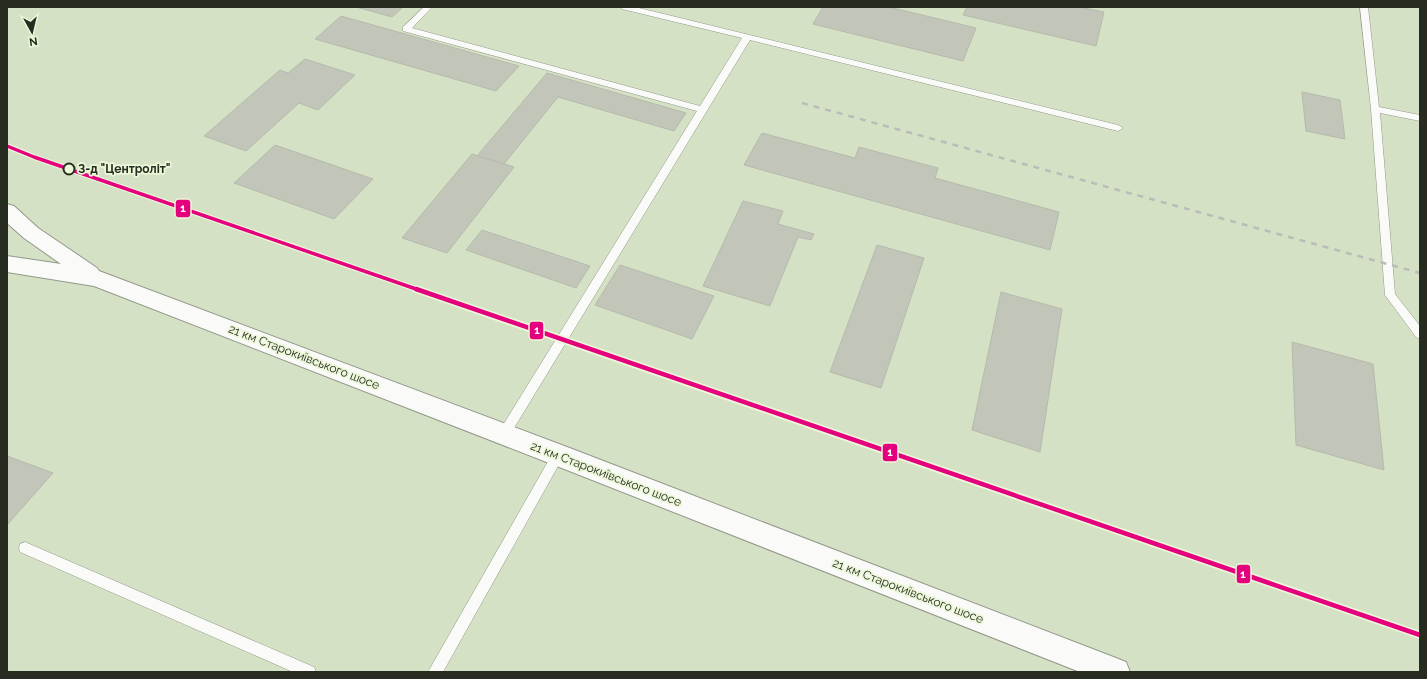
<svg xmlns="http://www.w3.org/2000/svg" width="1427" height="679" font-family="Raleway,sans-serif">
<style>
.built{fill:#d5e1c4}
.building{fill:#c1c6b9;stroke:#b5baad}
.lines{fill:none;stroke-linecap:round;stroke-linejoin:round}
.lane-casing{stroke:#93988b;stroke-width:1}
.street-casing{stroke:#93988b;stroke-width:2}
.lane{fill:#fafbf8;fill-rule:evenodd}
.street{fill:#fafbf8;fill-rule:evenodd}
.rail{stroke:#babcb8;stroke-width:2.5;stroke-dasharray:6 6;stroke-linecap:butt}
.tram-1-far1-casing{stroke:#ebf7d8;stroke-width:6}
.tram-1-casing{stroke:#ebf7d8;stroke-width:8}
.tram-1-far1{stroke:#e5007d;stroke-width:3.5}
.tram-1{stroke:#e5007d;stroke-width:4.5}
.stop-dot{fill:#ebf7d8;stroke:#272c20;stroke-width:2}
.labels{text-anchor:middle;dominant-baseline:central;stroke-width:3.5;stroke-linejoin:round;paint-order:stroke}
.stop-label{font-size:12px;font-weight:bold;fill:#272c20;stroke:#ebf7d8;text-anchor:start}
.street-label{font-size:12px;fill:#272c20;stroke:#ebf7d8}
.line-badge{stroke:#ebf7d8;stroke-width:1.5}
.badge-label{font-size:11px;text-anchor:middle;font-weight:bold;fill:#fff}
</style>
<rect width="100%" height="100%" fill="#dce3d2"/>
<rect class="built" x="7" y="7" width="1413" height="665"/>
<g class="building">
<polygon points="356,7 403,7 392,17"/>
<polygon points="823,7 889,7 976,28 963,61 813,24"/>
<polygon points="967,7 1079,7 1104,12 1096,46 963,15"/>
<polygon points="341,16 519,66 496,91 315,39"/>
<polygon points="305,59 355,75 318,110 299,103 246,151 204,136 280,70 288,73"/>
<polygon points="547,73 686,113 674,131 558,97 504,164 477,156"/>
<polygon points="1302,92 1340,100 1345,139 1306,131"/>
<polygon points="762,133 855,158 859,147 938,168 935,178 1059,212 1050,250 744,165"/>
<polygon points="275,145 373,179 334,219 234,183"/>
<polygon points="472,154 514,167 447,253 402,238"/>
<polygon points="743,201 783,211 778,224 814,234 811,240 798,237 770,306 703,286"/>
<polygon points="482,230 590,266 576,288 466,250"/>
<polygon points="877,245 924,258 881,388 830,372"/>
<polygon points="620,265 714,296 692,339 595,305"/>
<polygon points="1001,292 1062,309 1040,452 972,430"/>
<polygon points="1292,342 1373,364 1384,470 1296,445"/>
<polygon points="7,456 53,473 7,525"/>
</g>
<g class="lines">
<defs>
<g id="lane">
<polygon points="424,7 432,7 412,28 700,106 742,38 622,9 621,7 635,7 1118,125 1123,128 1118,131 750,40 508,438 504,439 500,438 498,434 500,430 697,111 403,31 403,27"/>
<polygon points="1360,7 1368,7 1379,107 1420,115 1420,121 1380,113 1395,294 1420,326 1420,339 1416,337 1385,295 1371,109"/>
<polygon points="558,449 562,451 564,455 562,459 443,672 428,672 554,451"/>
<polygon points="25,542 314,667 316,672 293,672 20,552 19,548 20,544"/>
</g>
<polygon id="street" points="7,204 14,206 38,228 97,268 99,271 567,447 1116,658 1126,662 1130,672 1080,672 549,463 94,286 7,272 7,256 61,264 24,238 7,223"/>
</defs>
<use href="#lane" class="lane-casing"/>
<use href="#street" class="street-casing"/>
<use href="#lane" class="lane"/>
<use href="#street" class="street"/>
<polyline class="rail" points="802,103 1420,273"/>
<defs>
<polyline id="tram-1-far1" points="7,146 34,157 419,290"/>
<polyline id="tram-1" points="416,289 1420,635"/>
</defs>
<use href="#tram-1-far1" class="tram-1-far1-casing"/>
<use href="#tram-1" class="tram-1-casing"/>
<use href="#tram-1-far1" class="tram-1-far1"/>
<use href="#tram-1" class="tram-1"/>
</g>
<circle class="stop-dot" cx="69" cy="169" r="5.5"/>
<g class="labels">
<g class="stop-label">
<text x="78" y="169">З-д "Центроліт"</text>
</g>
<g class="street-label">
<text transform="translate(304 357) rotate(21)">21 км Старокиївського шосе</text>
<text transform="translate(606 474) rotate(21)">21 км Старокиївського шосе</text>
<text transform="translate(908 591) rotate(21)">21 км Старокиївського шосе</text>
</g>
</g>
<g class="line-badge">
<rect x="175" y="199" width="16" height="19" rx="4" fill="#e5007d"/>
<rect x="529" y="321" width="15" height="19" rx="4" fill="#e5007d"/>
<rect x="882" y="443" width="16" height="19" rx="4" fill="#e5007d"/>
<rect x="1236" y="564" width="15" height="20" rx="4" fill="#e5007d"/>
</g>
<g class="badge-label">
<text x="183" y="212">1</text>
<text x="537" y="334">1</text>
<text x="890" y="456">1</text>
<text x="1243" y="578">1</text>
</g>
<rect width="1427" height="679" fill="none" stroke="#272c20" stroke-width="16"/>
<g transform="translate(32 32) rotate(172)" stroke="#ebf7d8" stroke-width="3" paint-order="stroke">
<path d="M0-3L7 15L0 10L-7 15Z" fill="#272c20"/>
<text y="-6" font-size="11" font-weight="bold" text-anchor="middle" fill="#272c20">N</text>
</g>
</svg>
